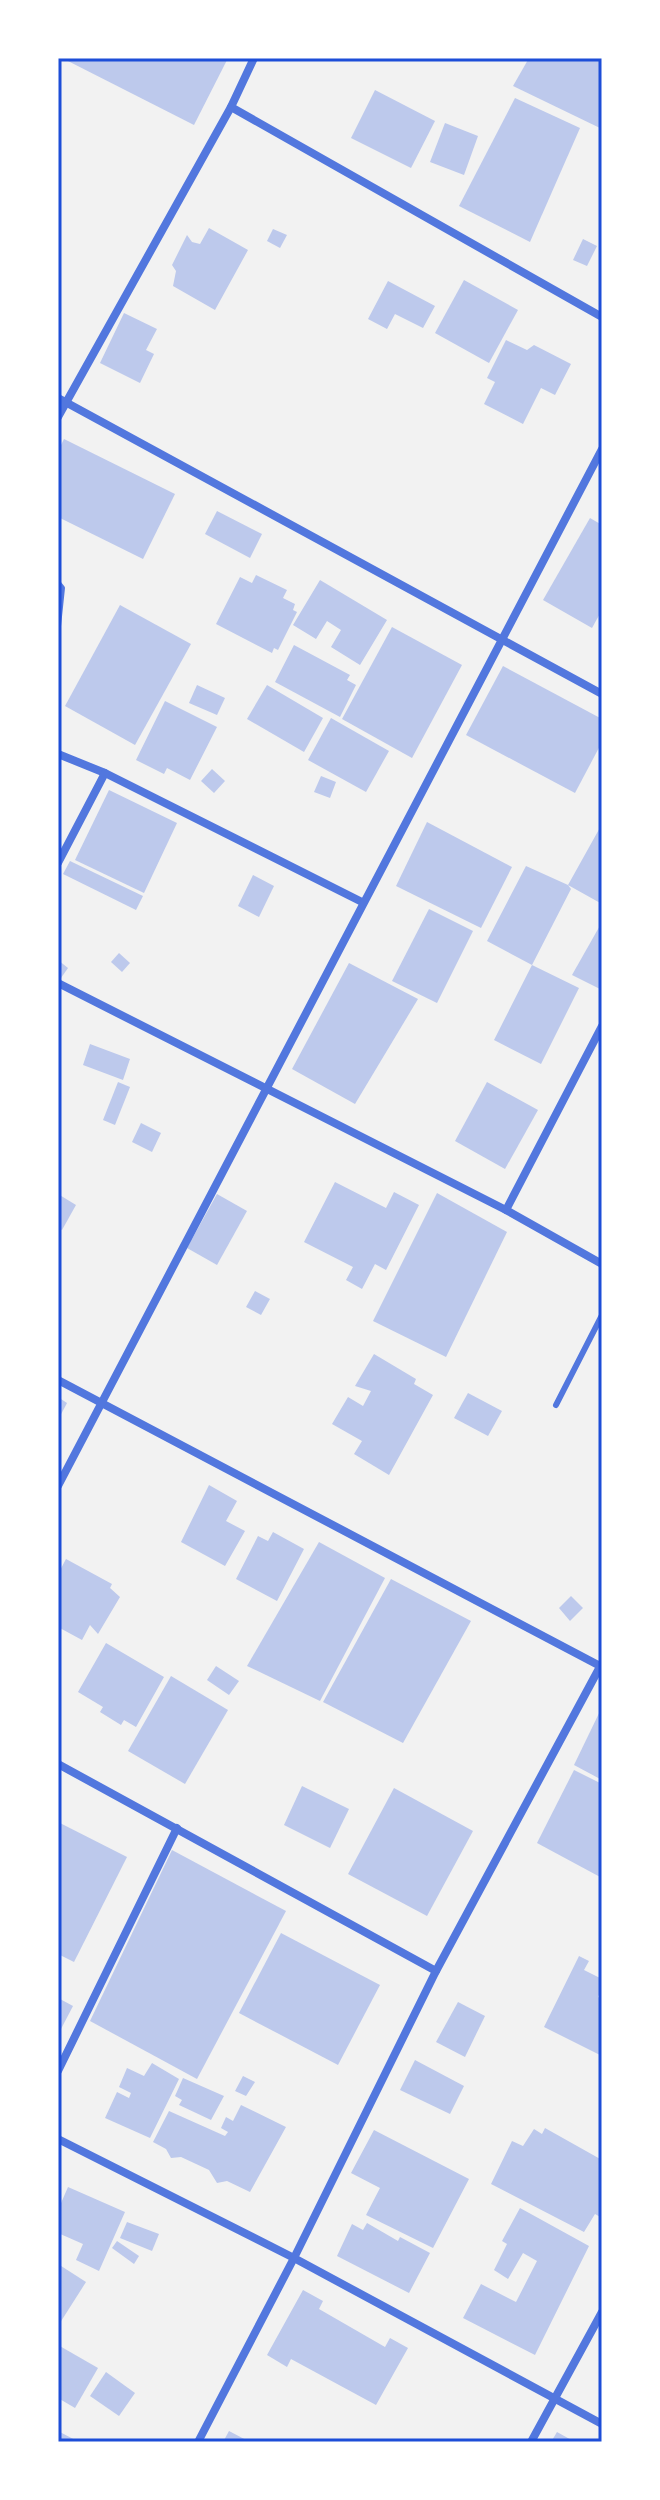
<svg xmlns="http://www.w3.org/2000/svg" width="660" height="2500" font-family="Montserrat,sans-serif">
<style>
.building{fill:#bdc9ec}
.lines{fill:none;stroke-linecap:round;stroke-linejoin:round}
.service{stroke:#5277de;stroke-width:6}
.minor{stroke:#5277de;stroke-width:8}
.neatline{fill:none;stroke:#1d4ed8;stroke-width:3}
</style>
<rect width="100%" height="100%" fill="#f2f2f2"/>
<g class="building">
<polygon points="62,58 222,58 227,60 194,125"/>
<polygon points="529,58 602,58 602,129 513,86"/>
<polygon points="375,90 435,121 411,168 351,138"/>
<polygon points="515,98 580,128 530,242 459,206"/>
<polygon points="445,123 478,136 464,175 430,162"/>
<polygon points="209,228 248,250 215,310 173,286 176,271 172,265 187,235 192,242 200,244"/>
<polygon points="273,229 287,235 280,248 267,241"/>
<polygon points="583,239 597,246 587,266 573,260"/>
<polygon points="464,280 518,310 489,363 435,333"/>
<polygon points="388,281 435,306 423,328 395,314 387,329 368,319"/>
<polygon points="124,313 157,329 146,350 154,354 140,383 100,363"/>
<polygon points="506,340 527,350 534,345 571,364 555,395 541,388 523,424 484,404 495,382 487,378"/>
<polygon points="64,439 175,494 143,559 58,517 58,451"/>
<polygon points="217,511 262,534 250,558 205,534"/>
<polygon points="590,518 602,525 602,610 592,628 543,600"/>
<polygon points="256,575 287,590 283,598 295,604 293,610 297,612 278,650 274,648 272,653 216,624 240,577 252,583"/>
<polygon points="320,580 387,620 360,665 331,647 341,630 327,621 316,639 293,625"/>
<polygon points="120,605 191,644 135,745 65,706"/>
<polygon points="392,627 462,665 412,758 342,719"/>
<polygon points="294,645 350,675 347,680 356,685 340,717 275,682"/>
<polygon points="503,666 602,719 602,742 575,793 466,735"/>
<polygon points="197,685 225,698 217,715 189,703"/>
<polygon points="267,685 323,718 304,752 247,719"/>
<polygon points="165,701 217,727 190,780 167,768 164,774 136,760"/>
<polygon points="331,718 389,751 366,792 308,760"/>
<polygon points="212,769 225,781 214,793 201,781"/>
<polygon points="321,776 336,782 330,798 314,792"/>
<polygon points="109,790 177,823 144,893 75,860"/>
<polygon points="427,822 512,867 481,928 396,886"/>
<polygon points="602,824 602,904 568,885 571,889 532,965 579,988 541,1064 494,1040 532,965 487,941 526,866 568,885"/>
<polygon points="70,861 143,896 136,910 63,874"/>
<polygon points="253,875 274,886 259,917 238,906"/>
<polygon points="429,909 473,931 437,1003 392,981"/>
<polygon points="602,922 602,990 572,975"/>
<polygon points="119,953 130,963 122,972 111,962"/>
<polygon points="58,960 68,968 61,978 58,976"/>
<polygon points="349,963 418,999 355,1104 292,1069"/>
<polygon points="90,1044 130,1059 123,1080 83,1065"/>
<polygon points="118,1082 130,1087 115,1125 103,1120"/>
<polygon points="487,1082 538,1110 505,1169 455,1141"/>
<polygon points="141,1123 161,1133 152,1152 132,1142"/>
<polygon points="335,1182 386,1208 394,1192 419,1205 386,1270 375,1264 362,1289 346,1280 353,1267 304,1242"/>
<polygon points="437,1193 507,1232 446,1357 373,1321"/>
<polygon points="58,1194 76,1205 62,1230 58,1228"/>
<polygon points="217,1194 247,1211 217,1265 187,1248"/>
<polygon points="255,1291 270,1299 261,1315 246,1307"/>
<polygon points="374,1354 416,1379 414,1384 433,1395 389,1475 354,1454 362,1441 332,1424 348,1397 363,1406 371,1391 355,1386"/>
<polygon points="468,1393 502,1411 488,1436 454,1418"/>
<polygon points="58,1397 67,1403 58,1420"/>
<polygon points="209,1485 237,1501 226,1521 245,1531 225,1566 181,1542"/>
<polygon points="273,1532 304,1549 277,1601 236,1579 258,1536 268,1541"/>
<polygon points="319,1542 385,1578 320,1701 247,1666"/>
<polygon points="66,1559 112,1584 110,1588 120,1597 98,1634 90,1625 82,1640 58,1627 58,1574"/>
<polygon points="391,1579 471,1621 403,1743 323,1702"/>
<polygon points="571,1596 583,1608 570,1621 559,1608"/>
<polygon points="106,1643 164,1677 136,1727 124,1720 121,1725 100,1712 103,1707 78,1692"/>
<polygon points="216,1666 239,1681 229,1695 207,1680"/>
<polygon points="171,1676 228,1710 185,1784 128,1751"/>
<polygon points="602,1707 602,1780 574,1765"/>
<polygon points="574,1770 602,1784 602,1878 537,1843"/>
<polygon points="302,1786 349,1809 330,1848 284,1825"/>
<polygon points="394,1788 473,1831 427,1916 348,1874"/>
<polygon points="58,1822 127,1857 74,1962 58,1954"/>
<polygon points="172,1850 286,1911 197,2079 90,2021"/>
<polygon points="281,1933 380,1985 338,2065 239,2013"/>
<polygon points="579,1956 589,1961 584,1970 602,1979 602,1988 598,1997 602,1999 602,2056 544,2027"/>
<polygon points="60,1999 73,2006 61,2029 58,2028"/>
<polygon points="458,2002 485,2016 465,2057 436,2042"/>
<polygon points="415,2060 464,2086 450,2114 400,2090"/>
<polygon points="152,2063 179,2079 150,2138 105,2118 117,2092 129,2098 131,2093 119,2087 127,2068 144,2076"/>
<polygon points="243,2076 255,2082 246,2096 235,2091"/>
<polygon points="183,2078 224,2096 211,2120 179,2105 182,2100 175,2096"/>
<polygon points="241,2105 286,2127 250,2192 227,2181 217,2183 209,2170 181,2157 171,2158 166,2149 153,2142 169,2111 225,2136 228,2132 221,2128 226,2117 233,2121"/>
<polygon points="545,2128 602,2160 602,2218 595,2214 584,2232 491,2184 512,2141 523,2146 534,2129 542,2134"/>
<polygon points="374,2130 469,2179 433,2248 366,2215 380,2188 351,2173"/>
<polygon points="68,2187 125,2212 99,2271 76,2260 83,2244 58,2233 58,2210"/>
<polygon points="520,2208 589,2246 535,2355 463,2318 481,2284 516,2302 537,2261 523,2253 508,2279 494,2270 507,2244 502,2241"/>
<polygon points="127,2222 159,2234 152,2251 120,2238"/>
<polygon points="367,2223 398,2241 400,2237 430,2253 409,2293 337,2256 352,2224 363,2230"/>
<polygon points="117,2241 139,2256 134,2264 112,2248"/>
<polygon points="58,2264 86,2282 58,2326"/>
<polygon points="303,2290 323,2301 319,2309 385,2347 390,2338 408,2348 376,2405 291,2359 287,2367 267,2355"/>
<polygon points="58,2345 98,2368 75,2408 58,2398"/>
<polygon points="106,2372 135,2393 119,2416 90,2396"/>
<polygon points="58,2431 79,2442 58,2442"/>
<polygon points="229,2431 250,2442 223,2442"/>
<polygon points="557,2432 575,2442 551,2442"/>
</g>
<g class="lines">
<g class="service">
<polyline points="58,583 62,588 58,626"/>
<polyline points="556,1405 602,1315"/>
</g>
<g class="minor">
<polyline points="231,107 602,317"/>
<polyline points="58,398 602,694"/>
<polyline points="58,417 231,107 254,58"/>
<polyline points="58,754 105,773 362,902"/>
<polyline points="58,863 105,773"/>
<polyline points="58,983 506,1210 602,1264"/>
<polyline points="506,1210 602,1026"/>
<polyline points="58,1380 602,1667"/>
<polyline points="58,1486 602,449"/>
<polyline points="58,1764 436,1971"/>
<polyline points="58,2071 177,1828"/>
<polyline points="58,2139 294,2258 602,2424"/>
<polyline points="198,2442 294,2258 436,1971 602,1663"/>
<polyline points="531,2442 602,2312"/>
</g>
</g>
<rect width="660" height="2500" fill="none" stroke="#ffffff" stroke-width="120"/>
<rect x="60" y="60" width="540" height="2380" class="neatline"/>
</svg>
